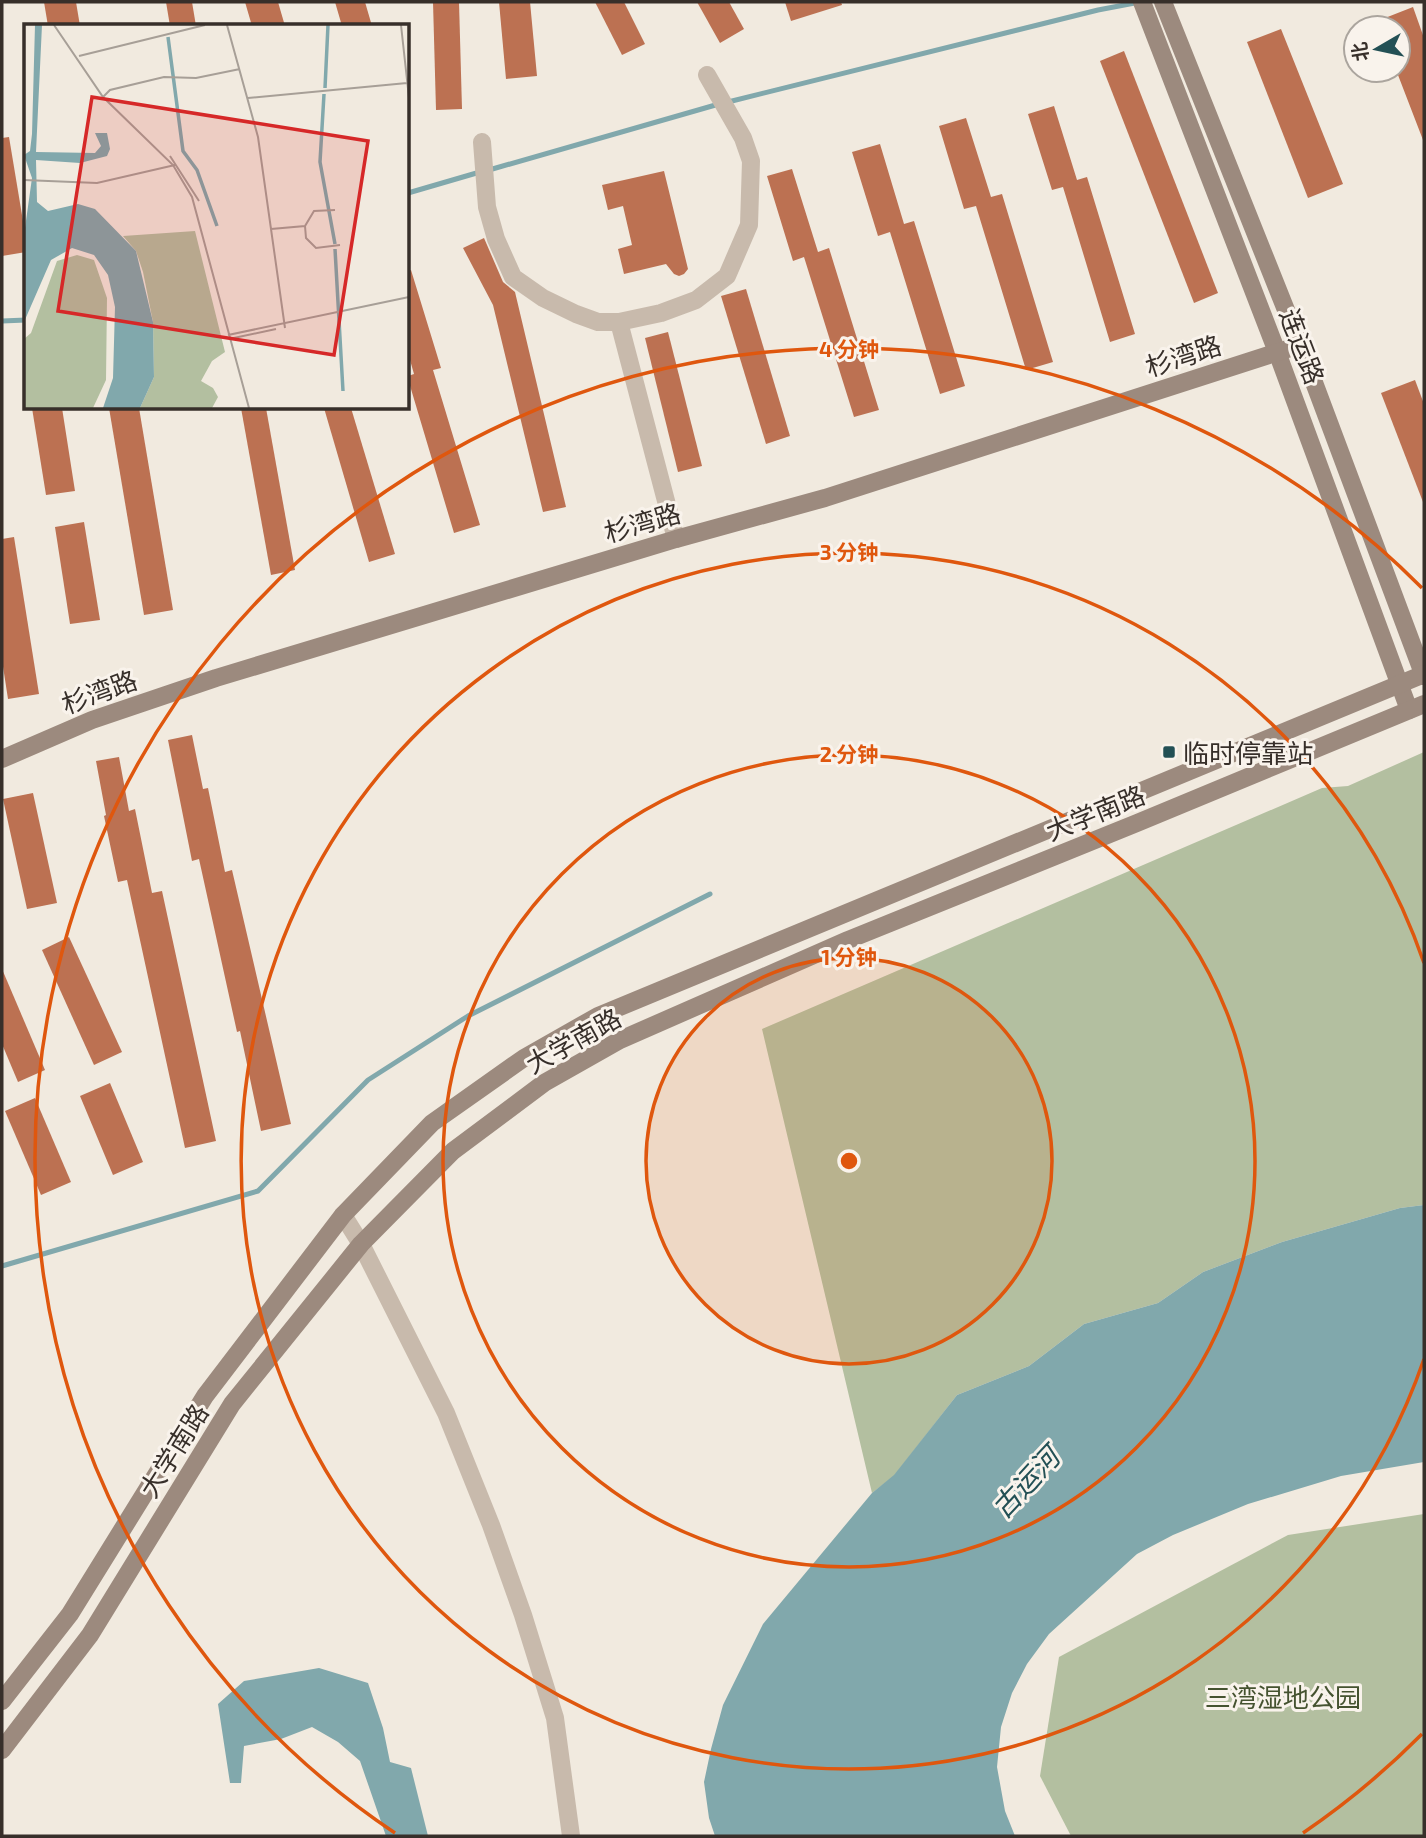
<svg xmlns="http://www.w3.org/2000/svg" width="1426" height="1838" font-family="'Exo 2','Noto Sans SC',sans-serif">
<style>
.green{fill:#b3bfa0}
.water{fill:#81a8ac}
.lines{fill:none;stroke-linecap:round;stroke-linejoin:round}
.stream{stroke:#81a8ac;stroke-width:5}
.building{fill:#bc7152}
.street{stroke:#c8baac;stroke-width:18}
.secondary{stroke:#9c8a7e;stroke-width:18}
.ring{fill:none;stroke:#df570e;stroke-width:3.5}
.poi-dot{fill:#235055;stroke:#f9f3ec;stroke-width:2.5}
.labels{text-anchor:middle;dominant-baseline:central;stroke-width:6;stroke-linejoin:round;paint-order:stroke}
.street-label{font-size:26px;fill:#372f2a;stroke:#f9f3ec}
.poi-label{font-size:26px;fill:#372f2a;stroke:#f9f3ec;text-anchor:start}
.park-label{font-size:26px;fill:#455330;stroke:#f9f3ec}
.water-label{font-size:28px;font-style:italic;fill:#235055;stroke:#f9f3ec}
.inset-river{fill:none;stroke:#81a8ac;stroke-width:3.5}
.inset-road{fill:none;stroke:#a79f97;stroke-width:2}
.view{fill:#d62828;fill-opacity:0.15;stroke:#d62828;stroke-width:3.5}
.inset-edge{fill:none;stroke:#372f2a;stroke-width:3.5}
.centre{fill:#df570e;stroke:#f9f3ec;stroke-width:3.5}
.ring-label{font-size:21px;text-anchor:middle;font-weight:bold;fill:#df570e;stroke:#f9f3ec;stroke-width:6;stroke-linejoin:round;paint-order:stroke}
</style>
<rect width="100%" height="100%" fill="#f1eadf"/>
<g class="green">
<polygon points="1424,752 1424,1205 1400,1208 1282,1242 1203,1272 1158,1303 1084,1324 1029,1366 957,1395 894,1476 872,1493 762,1029 1322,788 1348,786"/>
<polygon points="1424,1514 1424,1836 1071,1836 1040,1776 1059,1657 1288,1535"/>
</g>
<g class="water">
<polygon points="1424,1205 1424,1462 1341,1476 1248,1504 1173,1535 1137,1554 1049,1634 1027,1664 1012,1693 1001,1727 997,1767 1005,1811 1015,1836 715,1836 709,1818 704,1782 711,1749 723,1705 763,1624 872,1493 894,1475 957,1395 1029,1366 1084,1324 1158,1303 1203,1272 1282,1242 1400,1208"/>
<polygon points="319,1668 368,1683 383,1728 390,1762 411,1768 428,1836 386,1836 360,1761 338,1742 312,1727 281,1739 244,1746 241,1783 230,1783 218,1704 244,1681"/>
</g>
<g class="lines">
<g class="stream">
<polyline points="728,102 1098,10 1140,2"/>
<polyline points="489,170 719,104"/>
<polyline points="408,193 480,172"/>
<polyline points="2,321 26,320"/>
<polyline points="2,1266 258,1191 368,1080 468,1016 710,894"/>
</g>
</g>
<g class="building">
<polygon points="44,2 76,2 80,26 48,26"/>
<polygon points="166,2 192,2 196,26 170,26"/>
<polygon points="245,2 278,2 285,26 252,26"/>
<polygon points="335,2 365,2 372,26 342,26"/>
<polygon points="433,2 459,2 462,109 436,110"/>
<polygon points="499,2 530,2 537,76 506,79"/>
<polygon points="595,2 624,2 645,44 622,55"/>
<polygon points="697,2 729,2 744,29 720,43"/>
<polygon points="785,2 841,2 842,5 791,21"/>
<polygon points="1413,7 1424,38 1423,140 1398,75 1398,28 1362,27"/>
<polygon points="1281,29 1343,184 1308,198 1247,42"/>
<polygon points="1124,51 1218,293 1194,303 1100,61"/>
<polygon points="1054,106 1077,180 1087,177 1135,334 1110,342 1063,187 1052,190 1028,114"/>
<polygon points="966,118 991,197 1002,194 1053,362 1026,370 976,206 964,209 939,126"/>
<polygon points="9,137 26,239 26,252 2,256 2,138"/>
<polygon points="880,144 904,224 914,221 965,386 940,394 890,232 878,236 852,152"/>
<polygon points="792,169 818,252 829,248 879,410 854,417 804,257 793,261 767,176"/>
<polygon points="664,171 688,269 684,274 679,276 674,274 666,264 624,274 618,249 632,245 623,206 608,210 602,185"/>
<polygon points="484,238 503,282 515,292 566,507 543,512 493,305 463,248"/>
<polygon points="411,270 441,368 433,370 480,525 454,533 408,379 408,376 414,374 408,353 408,271"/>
<polygon points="746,289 790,436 766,444 721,296"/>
<polygon points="668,332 702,466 678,472 645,338"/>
<polygon points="1415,380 1424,404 1423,502 1381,393"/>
<polygon points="32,408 62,408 75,491 46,495"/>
<polygon points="109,408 139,408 173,610 144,615"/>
<polygon points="241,408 266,408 295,570 271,575"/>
<polygon points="324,408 351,408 395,554 369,562"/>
<polygon points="84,522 100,620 70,624 55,527"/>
<polygon points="14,537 39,694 8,699 2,660 2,539"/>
<polygon points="192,735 203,789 208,788 225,872 232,870 291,1124 261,1131 240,1031 237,1032 199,859 192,861 168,740"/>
<polygon points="119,757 129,811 135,809 152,893 162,891 216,1141 185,1148 127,880 118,882 104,816 106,815 96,761"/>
<polygon points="33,793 57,903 27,909 3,799"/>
<polygon points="69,937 122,1052 94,1065 42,950"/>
<polygon points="2,969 45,1070 18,1082 2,1044"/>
<polygon points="110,1083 143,1162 113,1175 80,1096"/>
<polygon points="35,1098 71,1182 41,1195 5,1111"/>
</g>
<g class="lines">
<g class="street">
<polyline points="482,142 487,207 496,239 513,277 543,298 576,314 598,322 619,322 676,539"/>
<polyline points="619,322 661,313 696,300 727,276 749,225 751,161 743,138 707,75"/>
<polyline points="343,1215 361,1244 446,1413 491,1525 523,1615 555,1718 571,1836"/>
</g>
<g class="secondary">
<polyline points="1142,2 1277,352 1409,710"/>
<polyline points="1163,2 1300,345 1424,676"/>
<polyline points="2,759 92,720 216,678 676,539 825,498 1300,345"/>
<polyline points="2,1701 70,1614 205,1396 343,1215 432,1123 524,1058 598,1016 1424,674"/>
<polyline points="2,1750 90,1635 232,1404 361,1244 453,1151 544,1083 620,1040 848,940 1137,823 1424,704"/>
</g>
</g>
<circle cx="849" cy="1161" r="203" fill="#df570e" fill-opacity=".12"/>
<g class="ring">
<circle cx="849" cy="1161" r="203"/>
<circle cx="849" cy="1161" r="406"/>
<path d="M1424 1359A608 608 0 1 1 1424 963"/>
<path d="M1422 1734A811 811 0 0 1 1303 1833M395 1833A811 811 0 1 1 1422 588"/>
</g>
<rect class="poi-dot" x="1162" y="745" width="14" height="14" rx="3.5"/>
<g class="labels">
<g class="street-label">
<text transform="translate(1303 346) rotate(69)">连运路</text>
<text transform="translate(1183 355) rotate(-18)">杉湾路</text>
<text transform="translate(642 522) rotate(-16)">杉湾路</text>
<text transform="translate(99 691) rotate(-20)">杉湾路</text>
<text transform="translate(1095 812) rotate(-22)">大学南路</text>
<text transform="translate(573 1040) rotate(-29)">大学南路</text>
<text transform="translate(173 1450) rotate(-58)">大学南路</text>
</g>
<g class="poi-label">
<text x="1183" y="752">临时停靠站</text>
</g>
<g class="park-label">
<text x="1283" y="1696">三湾湿地公园</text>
</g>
<g class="water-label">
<text transform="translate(1025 1482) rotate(-47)">古运河</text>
</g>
</g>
<g transform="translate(24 24)">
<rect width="385" height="385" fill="#f1eadf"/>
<path d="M171,207L201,328L188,337L177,357L189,364L194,373L188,384H116L130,353L129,298L119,248L112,227L99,212ZM53,231L70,236L83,274L82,356L69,384H0V315L7,309L33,237Z" fill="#b3bfa0"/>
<path d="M11,1H18L12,128L71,129L77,122L71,109H83L86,125L83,132L56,139L12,136L13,178L24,187L54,180L71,185L112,227L129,298L130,353L116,384H79L89,354L91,283L84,251L70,231L48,224L27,236L0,298V211L8,154L0,131L6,127L8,110Z" fill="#81a8ac"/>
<path class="inset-river" d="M144,13L159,127L173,146L193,202M301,64L304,1M300,70L296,138L311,220M311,225L319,367"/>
<path class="inset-road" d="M30,1L79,73L149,141L168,173L225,384M203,1L234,113L261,304M377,1L385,74M55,32L181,1M79,73L86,66L140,53L172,54L216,45M224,74L383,59M146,132L175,177M0,156L73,159L151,141M281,202L282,214L292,224L316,221M247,205L281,202L290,187L311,186M204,311L385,273M205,315L252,305"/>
<path class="view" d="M68,73L344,117L310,331L34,287Z"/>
<rect width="385" height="385" class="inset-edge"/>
</g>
<circle cx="849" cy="1161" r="10" class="centre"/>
<g class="ring-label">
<text x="849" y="357">4 分钟</text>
<text x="849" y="560">3 分钟</text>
<text x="849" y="762">2 分钟</text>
<text x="849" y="965">1 分钟</text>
</g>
<rect width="1426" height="1838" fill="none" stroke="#372f2a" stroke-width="7"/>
<g transform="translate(1377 49) rotate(261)"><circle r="33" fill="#f9f3ec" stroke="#aba59e" stroke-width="2"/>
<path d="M0-5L12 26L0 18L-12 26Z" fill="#235055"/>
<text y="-10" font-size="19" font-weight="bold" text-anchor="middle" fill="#372f2a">北</text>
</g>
</svg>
